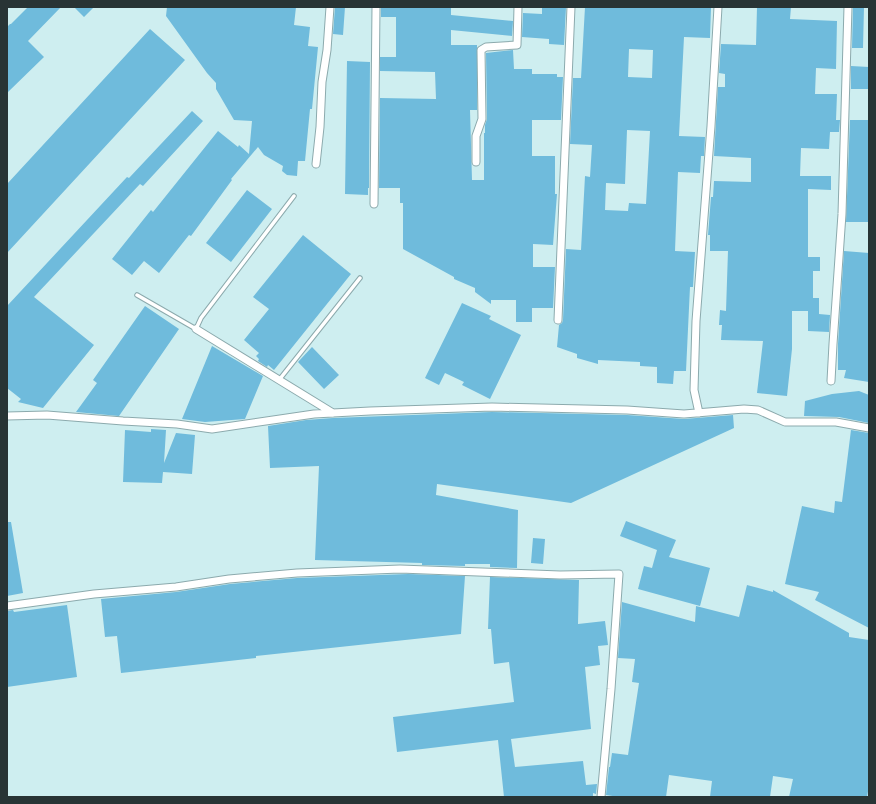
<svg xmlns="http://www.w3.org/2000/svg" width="876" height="804" font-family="'Archivo Narrow',sans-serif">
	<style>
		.building { fill: #6fbbdc; fill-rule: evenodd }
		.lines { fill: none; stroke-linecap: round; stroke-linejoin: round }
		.service-casing { stroke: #8caaad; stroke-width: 5.5 }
		.minor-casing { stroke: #8caaad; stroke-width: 9 }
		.service { stroke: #fff; stroke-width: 3.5 }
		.minor { stroke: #fff; stroke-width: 7 }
	</style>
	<rect width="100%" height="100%" fill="#ceeef0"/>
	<path class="building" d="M28,7H61L28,41L44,57L7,93V27L10,24H11Z
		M74,7H94L84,17Z
		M167,7H296L294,25L310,27L308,46L318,47L312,109H310L305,161H298L297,176L287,175L282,171L283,166L264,155L258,147L231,179L232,180L191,236L189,235L159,273L144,261L132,275L112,259L151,210L153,212L218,131L238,147L239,145L249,154L252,121L234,120L216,89V83L207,73L166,16Z
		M335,7H345L343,35L333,34Z
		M381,7H451V15L513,21L512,36L451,30V45H477V110H470L472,180H484V133H485V125L487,119L486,53L513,50L514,69H532V74H557V77H563L561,120H532V156H555V194H557L553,245L533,244V267H555L553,308H532V322H516V300H491V304L475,292V288L454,279V277L403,249V203H400V188H379L380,98L436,99L435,72L380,71V57H396V17H381Z
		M542,7H566L564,45L549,44V39L522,37L523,13L542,14Z
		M585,7H711L710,38L684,37L679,136L705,137L704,156H701L700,173L678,172L675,251L695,252L693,287H690L686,371H674L673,384L657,383V367L640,366V362L598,360V364L577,358V354L557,347L559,325L562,323L563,320L566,249L581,250L585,176L590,177L592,145L570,144L573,78H581ZM629,49L653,50L652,78L628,77ZM627,130L650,131L646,204L629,203L628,211L605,210L606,183L625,184Z
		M757,7H791L790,19L837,21L836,69L816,68L815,94H837L836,120H840L839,132H830L829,149L801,148L800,176H831V190L808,189V257H820V271H813V298H819V314L830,315L829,332L808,331V311H792V349L787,396L757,393L763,341L721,340L722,325H719L720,310L726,311L728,251H710V235H708L711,197H713L714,181L751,182V158L714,156L718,87H725V74L719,73L721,44L756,45Z
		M853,7H864L863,48H852Z
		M150,29L185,60L7,253V184Z
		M347,61L370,62L369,188H368V195L345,194Z
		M851,66L869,67V89H851Z
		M192,111L203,121L143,186L140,184L34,297L94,345L43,408L18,402L21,399L7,388V306L127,177L129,178Z
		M850,120H869V222H846Z
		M247,190L272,209L231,262L206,243Z
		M303,235L351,274L274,370L268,365L267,367L258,361L259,359L256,356L259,353L244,340L269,309L253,297Z
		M844,251L869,253V382L844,378L846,370H838V344Z
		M462,303L491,316L489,319L521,335L490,399L462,385L464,382L445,373L439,385L425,378Z
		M145,306L179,329L119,416L76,412L97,383L93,380Z
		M212,346L263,376L245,419L205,422L182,419Z
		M312,347L339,375L324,389L298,362Z
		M859,391L869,395V423L839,417L804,416L805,401L832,394Z
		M492,412L627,415L684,419L733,415L734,428L571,503L437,484L436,495L518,510L517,568L490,567V564H465V566L422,565V563L315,560L319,466L270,468L268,426L306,420L333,418Z
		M151,429L166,430L164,463L176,433L195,435L192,474L163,472L162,483L123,482L125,430L151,432Z
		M851,430L869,433V628L815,600L819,592L785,584L802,506L834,513L835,501L842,502Z
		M626,521L676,540L669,557L710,568L700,606L638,589L644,566L652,568L657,550L620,536Z
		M7,522H11L23,593L7,596Z
		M533,538L545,539L543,564L531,563Z
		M408,574L465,576L461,634L256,656V658L121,673L117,636L105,637L101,599L176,592L230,584L297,578Z
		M490,577L579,580L578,624L605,621L608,645L598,646L600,665L585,667L591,729L511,739L515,767L583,761L586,785L597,784L596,794L593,793V797H504L498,740L397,752L393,717L514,702L509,662L494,664L491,629H488Z
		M747,585L773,592V590L849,633V637L869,640V786L867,797H789L793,779L773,776L770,797H710L712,781L669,775L666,797H619L606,795L609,767H610L612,753L628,755L639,683L632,682L635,659L618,658L622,602L695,622L696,606L739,617Z
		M67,605L77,677L7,687V611L13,610L14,612Z"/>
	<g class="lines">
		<defs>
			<path id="service" d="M137,295L196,329L201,318L294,196
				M279,380L360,278"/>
			<path id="minor" d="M476,162V136L482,119L481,50L486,47L517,45L518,7
				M316,164L320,127L322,82L327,50L330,7
				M374,204L376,7
				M558,320L571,7
				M196,329L333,413
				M831,381L833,344L842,214L848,7
				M699,413L694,390L696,321L711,126L718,7
				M7,416L47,415L123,421L177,424L212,429L314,414L370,411L492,407L627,410L684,414L744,409L758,410L785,422H836L869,428
				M7,606L94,594L176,587L229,579L297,573L400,569L560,575L619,574L611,689L601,797"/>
		</defs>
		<use href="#service" class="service-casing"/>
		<use href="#minor" class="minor-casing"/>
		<use href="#service" class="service"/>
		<use href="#minor" class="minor"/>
	</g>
	<rect width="876" height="804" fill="none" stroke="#283435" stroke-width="16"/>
</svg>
